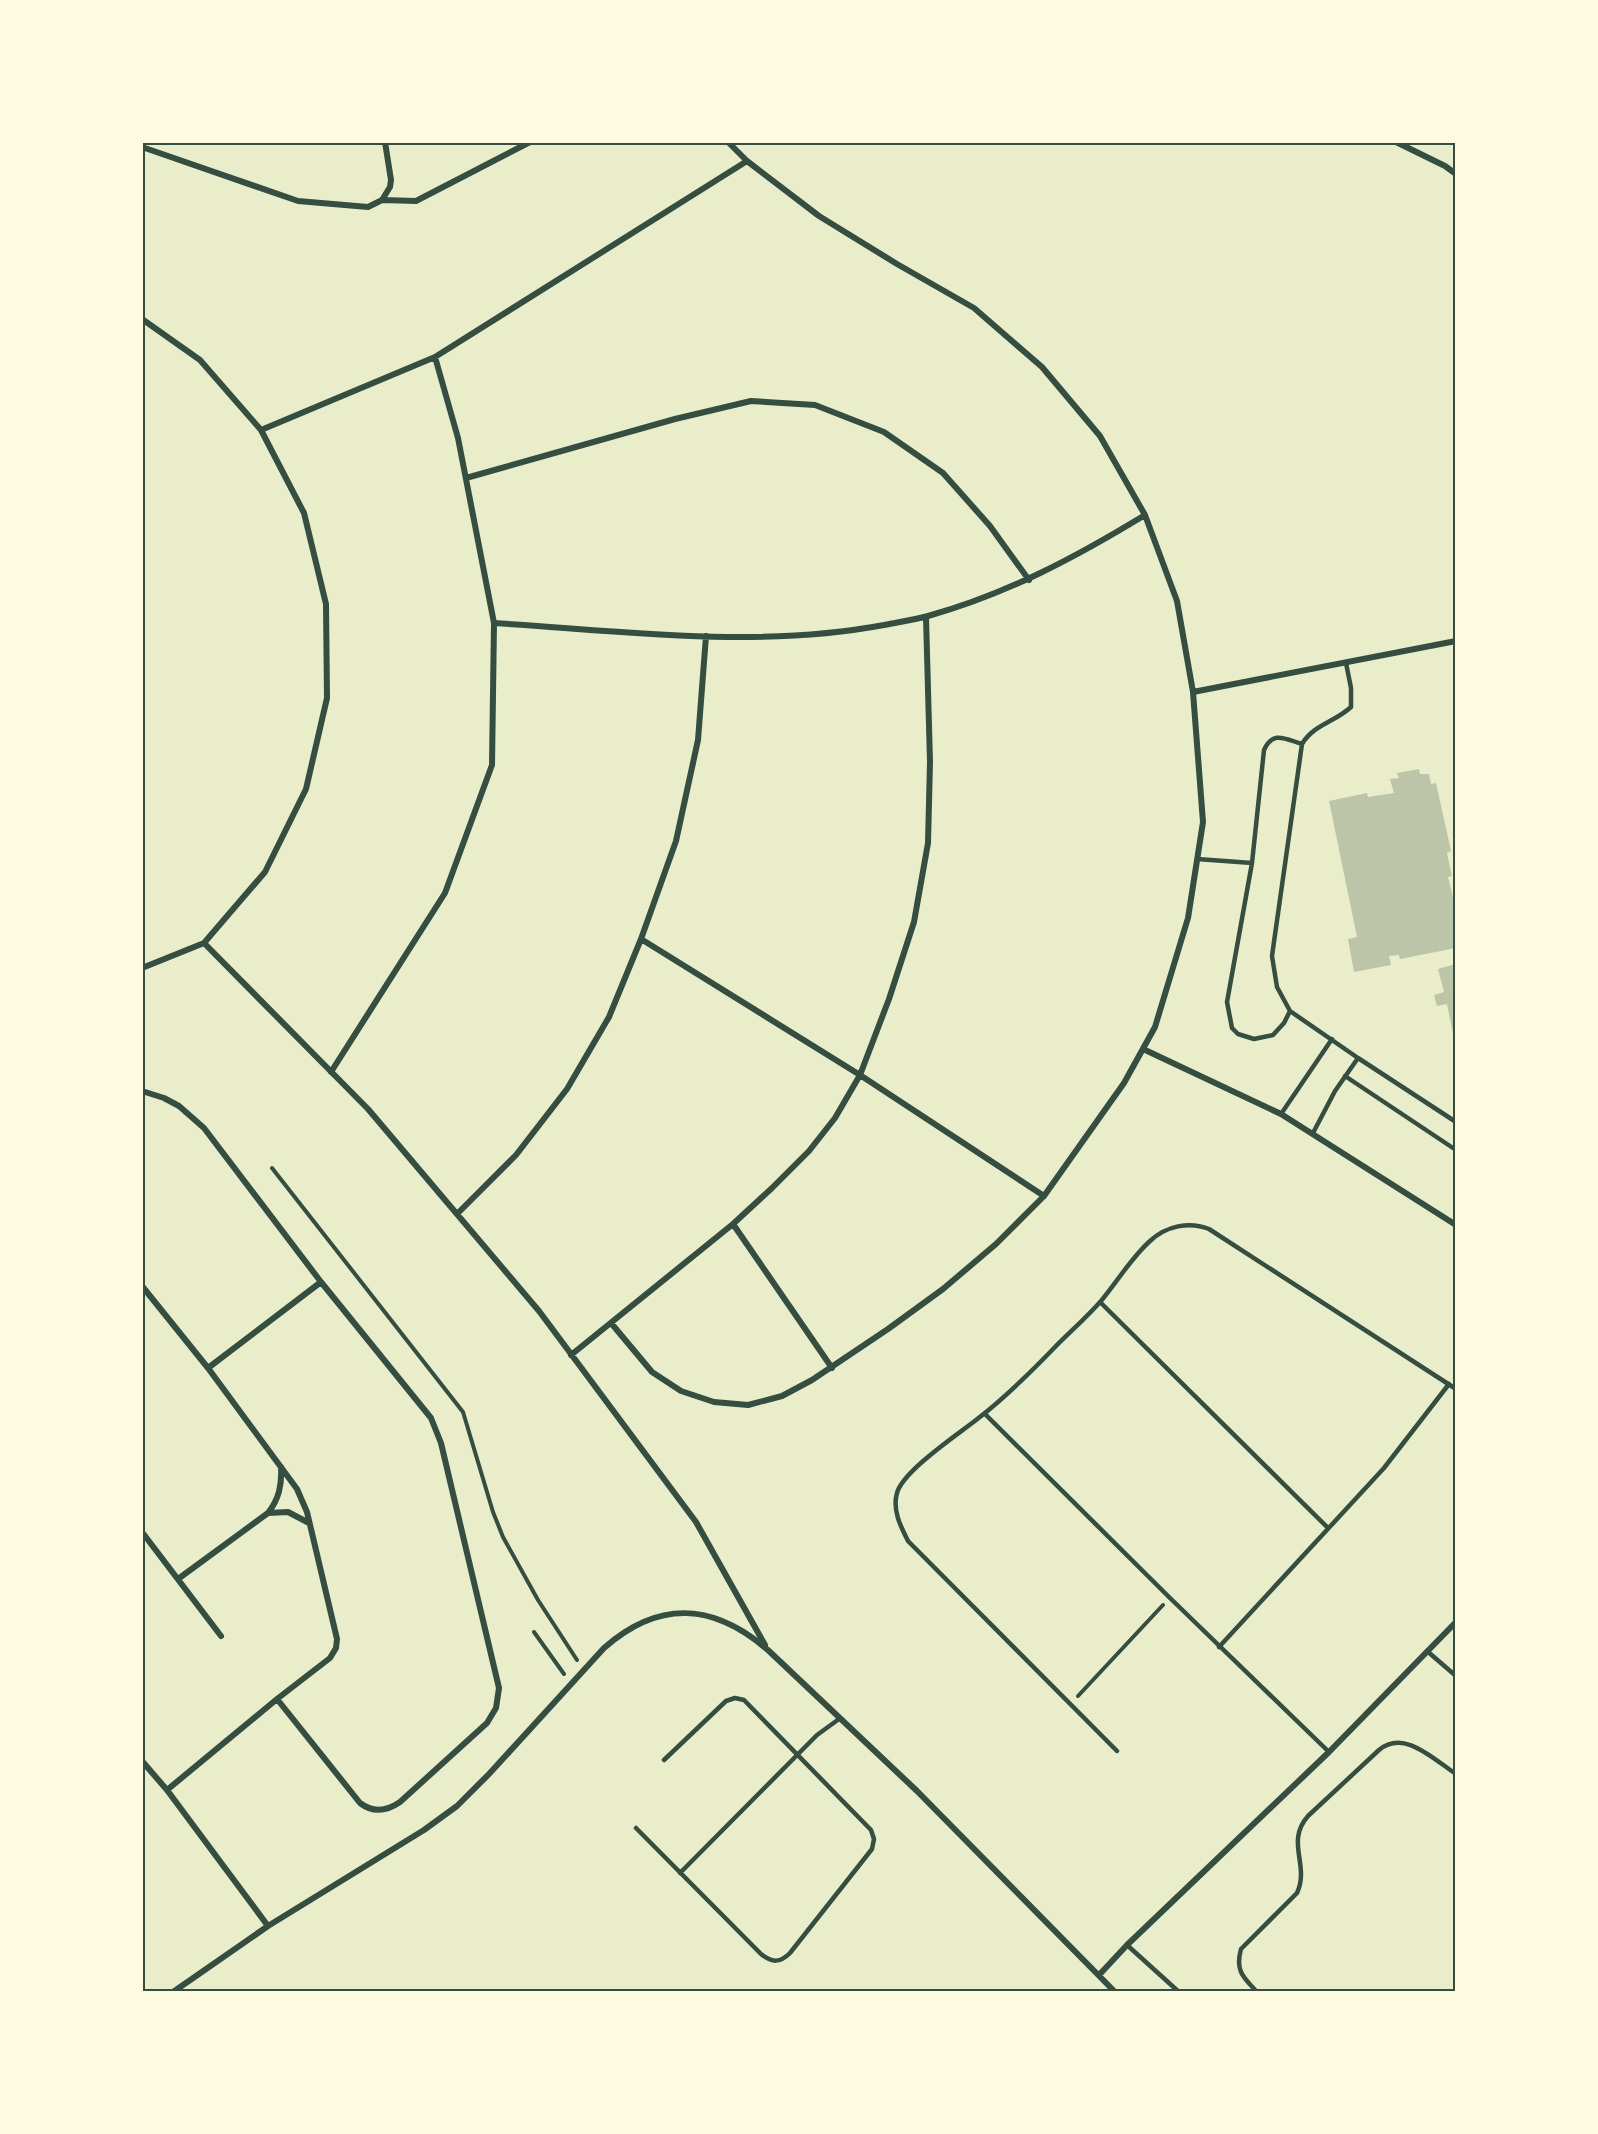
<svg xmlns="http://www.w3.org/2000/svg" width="1598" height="2134" font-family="'Source Sans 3',sans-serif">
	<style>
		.building { fill: #bcc5a7 }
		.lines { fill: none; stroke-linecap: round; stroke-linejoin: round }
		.path { stroke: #344e41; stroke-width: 4 }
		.service { stroke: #344e41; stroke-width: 4.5 }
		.minor { stroke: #344e41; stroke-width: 6 }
		.neatline { fill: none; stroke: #344e41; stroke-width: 2 }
	</style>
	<rect width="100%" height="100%" fill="#e9edc9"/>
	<path class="building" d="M1419,769L1420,774H1429L1431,784L1436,783L1451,851L1447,853L1452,876L1448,877L1456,909V948L1400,959L1399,955L1389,956L1391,965L1354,972L1348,939L1357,937L1329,801L1367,793L1368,797L1394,793L1390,779L1399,778L1397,773Z
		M1456,964V1039H1454L1447,1004L1437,1006L1434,995L1444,992L1438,969Z"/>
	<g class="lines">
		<path class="path" d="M272,1168L463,1412L493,1512L503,1537L538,1600L577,1660
			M534,1632L564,1674
			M1078,1696L1163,1605"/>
		<path class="service" d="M1346,663L1351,688V707C1335,722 1313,725 1302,744L1272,956L1277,987L1290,1011L1358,1058L1456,1122
			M1197,859L1252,863
			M1290,1011L1284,1023L1273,1035L1254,1039L1238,1034L1232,1028L1227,1002L1252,863L1264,750C1273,730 1285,739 1302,744
			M1345,1076L1456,1150
			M1281,1114L1332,1039
			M1313,1133L1335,1091L1358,1058
			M1100,1302L1328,1528
			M985,1414L1170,1598L1329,1752
			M1219,1647L1384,1468L1449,1384
			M1427,1651L1456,1676
			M1117,1751L908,1541C901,1527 892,1510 897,1493C903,1471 957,1435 976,1420C1005,1398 1031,1372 1056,1346C1071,1331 1087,1317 1101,1301C1117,1282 1131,1258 1150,1241C1166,1226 1189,1221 1209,1229L1456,1389
			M636,1828L761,1954C772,1963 780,1963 790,1953L872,1849L874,1839L871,1830L744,1700L735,1698L726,1701L664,1760
			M680,1873L817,1735L839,1719
			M1127,1945L1179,1992
			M1257,1992C1243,1977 1235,1971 1241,1949L1297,1893C1310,1865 1285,1842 1308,1816L1379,1750C1404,1729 1433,1759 1456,1774"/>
		<path class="minor" d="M1396,142L1445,166L1456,174
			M142,147L298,201L368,207L382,200L390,187L391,180L385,142
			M382,200L416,201L530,142
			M142,319L200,360L261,430L304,513L326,604L327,698L306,789L265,872L204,943
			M261,430L435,357L747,161
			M466,478L675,419L751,401L815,405L884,432L943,473L990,526L1029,580
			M494,623C623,631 756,649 884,625C898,622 914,620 928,616C1007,594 1076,557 1145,515
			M1193,692L1456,641
			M641,939L860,1075L1044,1196
			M142,968L204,943L368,1109L539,1311L696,1522L765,1645
			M1143,1049L1281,1114L1456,1225
			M331,1072L445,893L492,765L494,623L458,438L435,357
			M142,1091L164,1098L179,1106L204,1128L321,1282L431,1418L441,1443L499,1688L496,1708L487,1723L400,1802C387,1811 373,1813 360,1803L277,1699
			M457,1214L516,1155L567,1089L609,1017L641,939L676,841L698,740L706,636
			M733,1224L832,1368
			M142,1286L208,1368L297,1489L307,1512L337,1639L336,1648L330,1658L277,1699L167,1790
			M611,1323L652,1372L681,1391L714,1402L748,1405L782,1396L812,1380L888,1329L943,1289L996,1244L1044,1196L1124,1083L1155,1027L1188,918L1203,822L1193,692L1177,601L1145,515L1100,436L1042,367L974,308L897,264L819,216L747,161L728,142
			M571,1355L733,1224L772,1188L809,1151L835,1118L860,1075L889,999L914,922L928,843L930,762L926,617
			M208,1368L321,1282
			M268,1513L288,1512L309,1523
			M142,1532L221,1636
			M178,1579L268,1513C279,1499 282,1485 281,1467
			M142,1761L167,1790L268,1926
			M1100,1974L1127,1945L1329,1752L1456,1622
			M173,1992L268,1926L424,1830L457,1806L489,1774L604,1648C660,1599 714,1603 769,1651L917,1791L1115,1992"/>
	</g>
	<rect width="1598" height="2134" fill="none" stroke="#fefae0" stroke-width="288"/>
	<rect x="144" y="144" width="1310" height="1846" class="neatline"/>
</svg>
